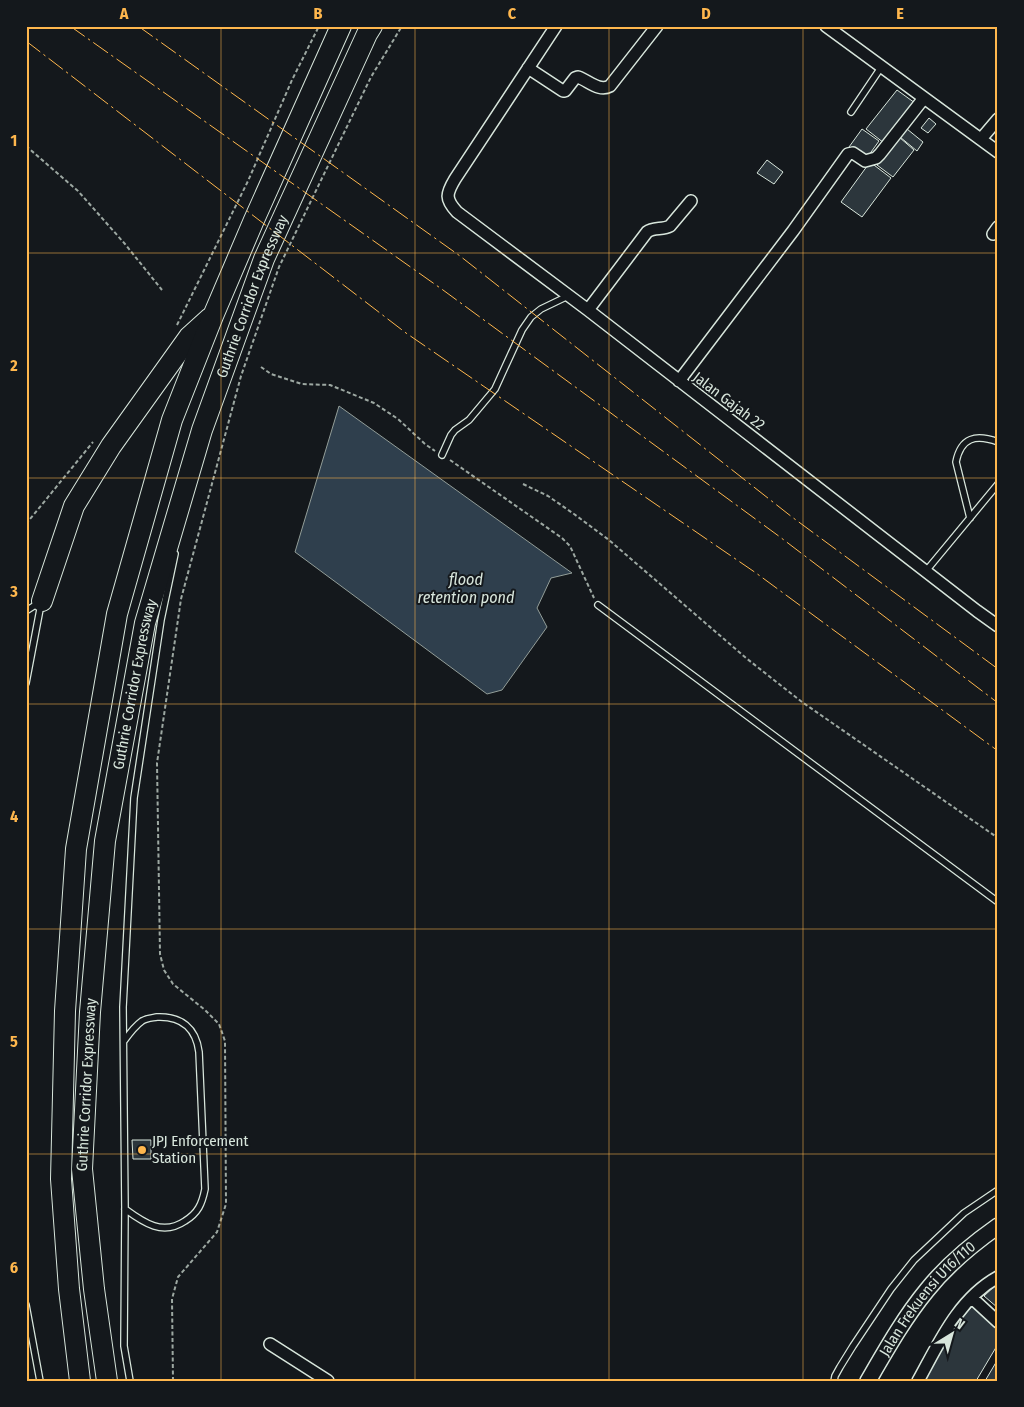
<svg xmlns="http://www.w3.org/2000/svg" width="1024" height="1407" font-family="'Fira Sans Condensed',sans-serif">
	<style>
		.water { fill: #2f3f4d; stroke: #939e99 }
		.building { fill: #2c363c; stroke: #d8e6dc }
		.lines { fill: none; stroke-linecap: round; stroke-linejoin: round }
		.lane-casing { stroke: #d8e6dc; stroke-width: 8 }
		.street-casing { stroke: #d8e6dc; stroke-width: 14 }
		.secondary-casing { stroke: #d8e6dc; stroke-width: 18 }
		.highway-casing { stroke: #d8e6dc; stroke-width: 22 }
		.path { stroke: #9da8a2; stroke-width: 2; stroke-dasharray: 4 2.5; stroke-linecap: butt }
		.lane { stroke: #14181c; stroke-width: 5.5 }
		.street { stroke: #14181c; stroke-width: 11 }
		.secondary { stroke: #14181c; stroke-width: 15 }
		.highway { stroke: #14181c; stroke-width: 20 }
		.power { stroke: #ffb74d; stroke-width: 1; stroke-dasharray: 18 4 2.5 4; stroke-linecap: butt }
		.grid { fill: none; stroke: #ffb74d; stroke-width: 1; stroke-opacity: 0.55 }
		.poi-dot { fill: #ffb74d; stroke: #14181c; stroke-width: 2 }
		.labels { text-anchor: middle; stroke-width: 4; stroke-linejoin: round; paint-order: stroke }
		.street-label { font-size: 15px; fill: #d8e6dc; stroke: #14181c }
		.poi-label { font-size: 15px; fill: #d8e6dc; stroke: #14181c; text-anchor: start }
		.water-label { font-size: 16px; font-style: italic; fill: #d8e6dc; stroke: #14181c }
		.neatline { fill: none; stroke: #ffb74d; stroke-width: 2 }
		.grid-label { font-size: 16px; text-anchor: middle; font-weight: bold; fill: #ffb74d }
	</style>
	<rect width="100%" height="100%" fill="#14181c"/>
	<path class="water" d="M339,406L572,573L551,578L537,608L547,627L502,690L487,694L295,552Z"/>
	<path class="building" d="M897,90L915,103L884,143L866,129Z
		M929,118L936,124L928,133L921,128Z
		M862,129L879,141L866,159L849,147Z
		M907,129L923,142L917,151L900,137Z
		M899,137L914,150L893,177L877,165Z
		M767,160L783,172L774,184L757,173Z
		M870,162L891,178L862,217L841,202Z
		M132,1140H151V1159H133Z
		M998,1283V1308L984,1296Z
		M975,1303L998,1323V1344L976,1381H924L957,1323Z
		M998,1359V1381H985Z"/>
	<g class="lines">
		<defs>
			<path id="lane" d="M851,112L882,66
				M442,455L451,435L455,430L469,420L495,389L522,330L531,317L541,309L568,296
				M970,518L956,462C961,437 976,434 998,442
				M926,571L998,484
				M598,605L998,902
				M26,611L40,602
				M26,683L41,604
				M124,1041C129,1034 135,1026 142,1021C147,1018 152,1018 157,1017C181,1016 196,1028 199,1052L205,1189C202,1204 198,1213 185,1221C163,1236 144,1223 125,1209
				M26,1305L40,1381
				M130,1381L124,1346L125,1209L123,1007L134,798L161,620L175,554
				M834,1381L835,1376L840,1367L853,1346L891,1289L914,1260L964,1213L998,1190"/>
			<path id="street" d="M556,26L455,179C446,194 445,199 457,212L588,310L977,611L998,626
				M826,26L998,152
				M528,68L563,91H565L575,78L578,77C589,81 599,92 610,86L657,26
				M981,139L998,119
				M993,234L998,227
				M588,310L647,232C653,227 663,230 670,226L691,201
				M679,381L793,231L848,154L853,153L865,161L876,158L880,154L924,98
				M972,1298L998,1322
				M270,1344L328,1381
				M918,1381C939,1343 958,1299 998,1277"/>
			<g id="secondary">
				<path id="s1" d="M868,1381C886,1350 904,1318 927,1290C947,1265 971,1245 998,1226"/>
			</g>
			<g id="highway">
				<path d="M42,601L74,506L111,446L189,337L210,318"/>
				<path d="M80,1381L69,1289L61,1179L65,1011L76,849L117,614L172,420L213,316L254,220L341,26"/>
				<path id="s2" d="M107,1381L94,1289L82,1169L90,1012L105,841L145,623L202,430L264,259L367,34L372,26"/>
			</g>
		</defs>
		<use href="#lane" class="lane-casing"/>
		<use href="#street" class="street-casing"/>
		<use href="#secondary" class="secondary-casing"/>
		<use href="#highway" class="highway-casing"/>
		<path class="path" d="M26,146L78,191L125,244L162,290
			M177,325L248,181L292,80L319,26
			M261,367L271,374L302,384L330,385L374,403L398,419L425,444L435,451
			M450,460L562,538L570,546L594,598
			M523,484L548,496L574,514L609,540L746,658L802,702L998,838
			M26,524L93,442
			M173,1381L172,1299L178,1277L217,1232L226,1204L225,1041L219,1024L205,1010L173,984L164,970L160,954L157,763L181,599L241,376L279,267L371,77L402,26"/>
		<use href="#lane" class="lane"/>
		<use href="#street" class="street"/>
		<use href="#secondary" class="secondary"/>
		<use href="#highway" class="highway"/>
		<path class="power" d="M70,26L443,290L780,537L998,703
			M138,26L460,256L792,517L998,669
			M26,41L406,333L756,573L998,751"/>
	</g>
	<path class="grid" d="M221,26V1381M415,26V1381M609,26V1381M803,26V1381M26,253H998M26,478H998M26,704H998M26,929H998M26,1154H998"/>
	<circle class="poi-dot" cx="142" cy="1150" r="5"/>
	<g class="labels">
		<g class="street-label">
			<text dy="5" stroke="none"><textPath href="#s2" startOffset="1108">Guthrie Corridor Expressway</textPath></text>
			<text transform="translate(729 401) rotate(37)" y="5">Jalan Gajah 22</text>
			<text dy="5" stroke="none"><textPath href="#s2" startOffset="702">Guthrie Corridor Expressway</textPath></text>
			<text dy="5" stroke="none"><textPath href="#s2" startOffset="298">Guthrie Corridor Expressway</textPath></text>
			<text dy="5" stroke="none"><textPath href="#s1" startOffset="102">Jalan Frekuensi U16/110</textPath></text>
		</g>
		<g class="poi-label">
			<text x="152" y="1146">JPJ Enforcement<tspan x="152" dy="17">Station</tspan></text>
		</g>
		<g class="water-label">
			<text x="466" y="585">flood<tspan x="466" dy="18">retention pond</tspan></text>
		</g>
	</g>
	<rect width="1024" height="1407" fill="none" stroke="#14181c" stroke-width="55"/>
	<g transform="translate(952 1334) rotate(37)" stroke="#14181c" stroke-width="4" paint-order="stroke">
	<path d="M0-4L9 19L0 12L-9 19Z" fill="#d8e6dc"/>
	<text y="-8" font-size="14" font-weight="bold" text-anchor="middle" fill="#d8e6dc">N</text>
	</g>
	<rect x="28" y="28" width="968" height="1352" class="neatline"/>
	<g class="grid-label">
		<text x="124" y="19">A</text>
		<text x="318" y="19">B</text>
		<text x="512" y="19">C</text>
		<text x="706" y="19">D</text>
		<text x="900" y="19">E</text>
		<text x="14" y="146">1</text>
		<text x="14" y="371">2</text>
		<text x="14" y="597">3</text>
		<text x="14" y="822">4</text>
		<text x="14" y="1047">5</text>
		<text x="14" y="1273">6</text>
	</g>
</svg>
